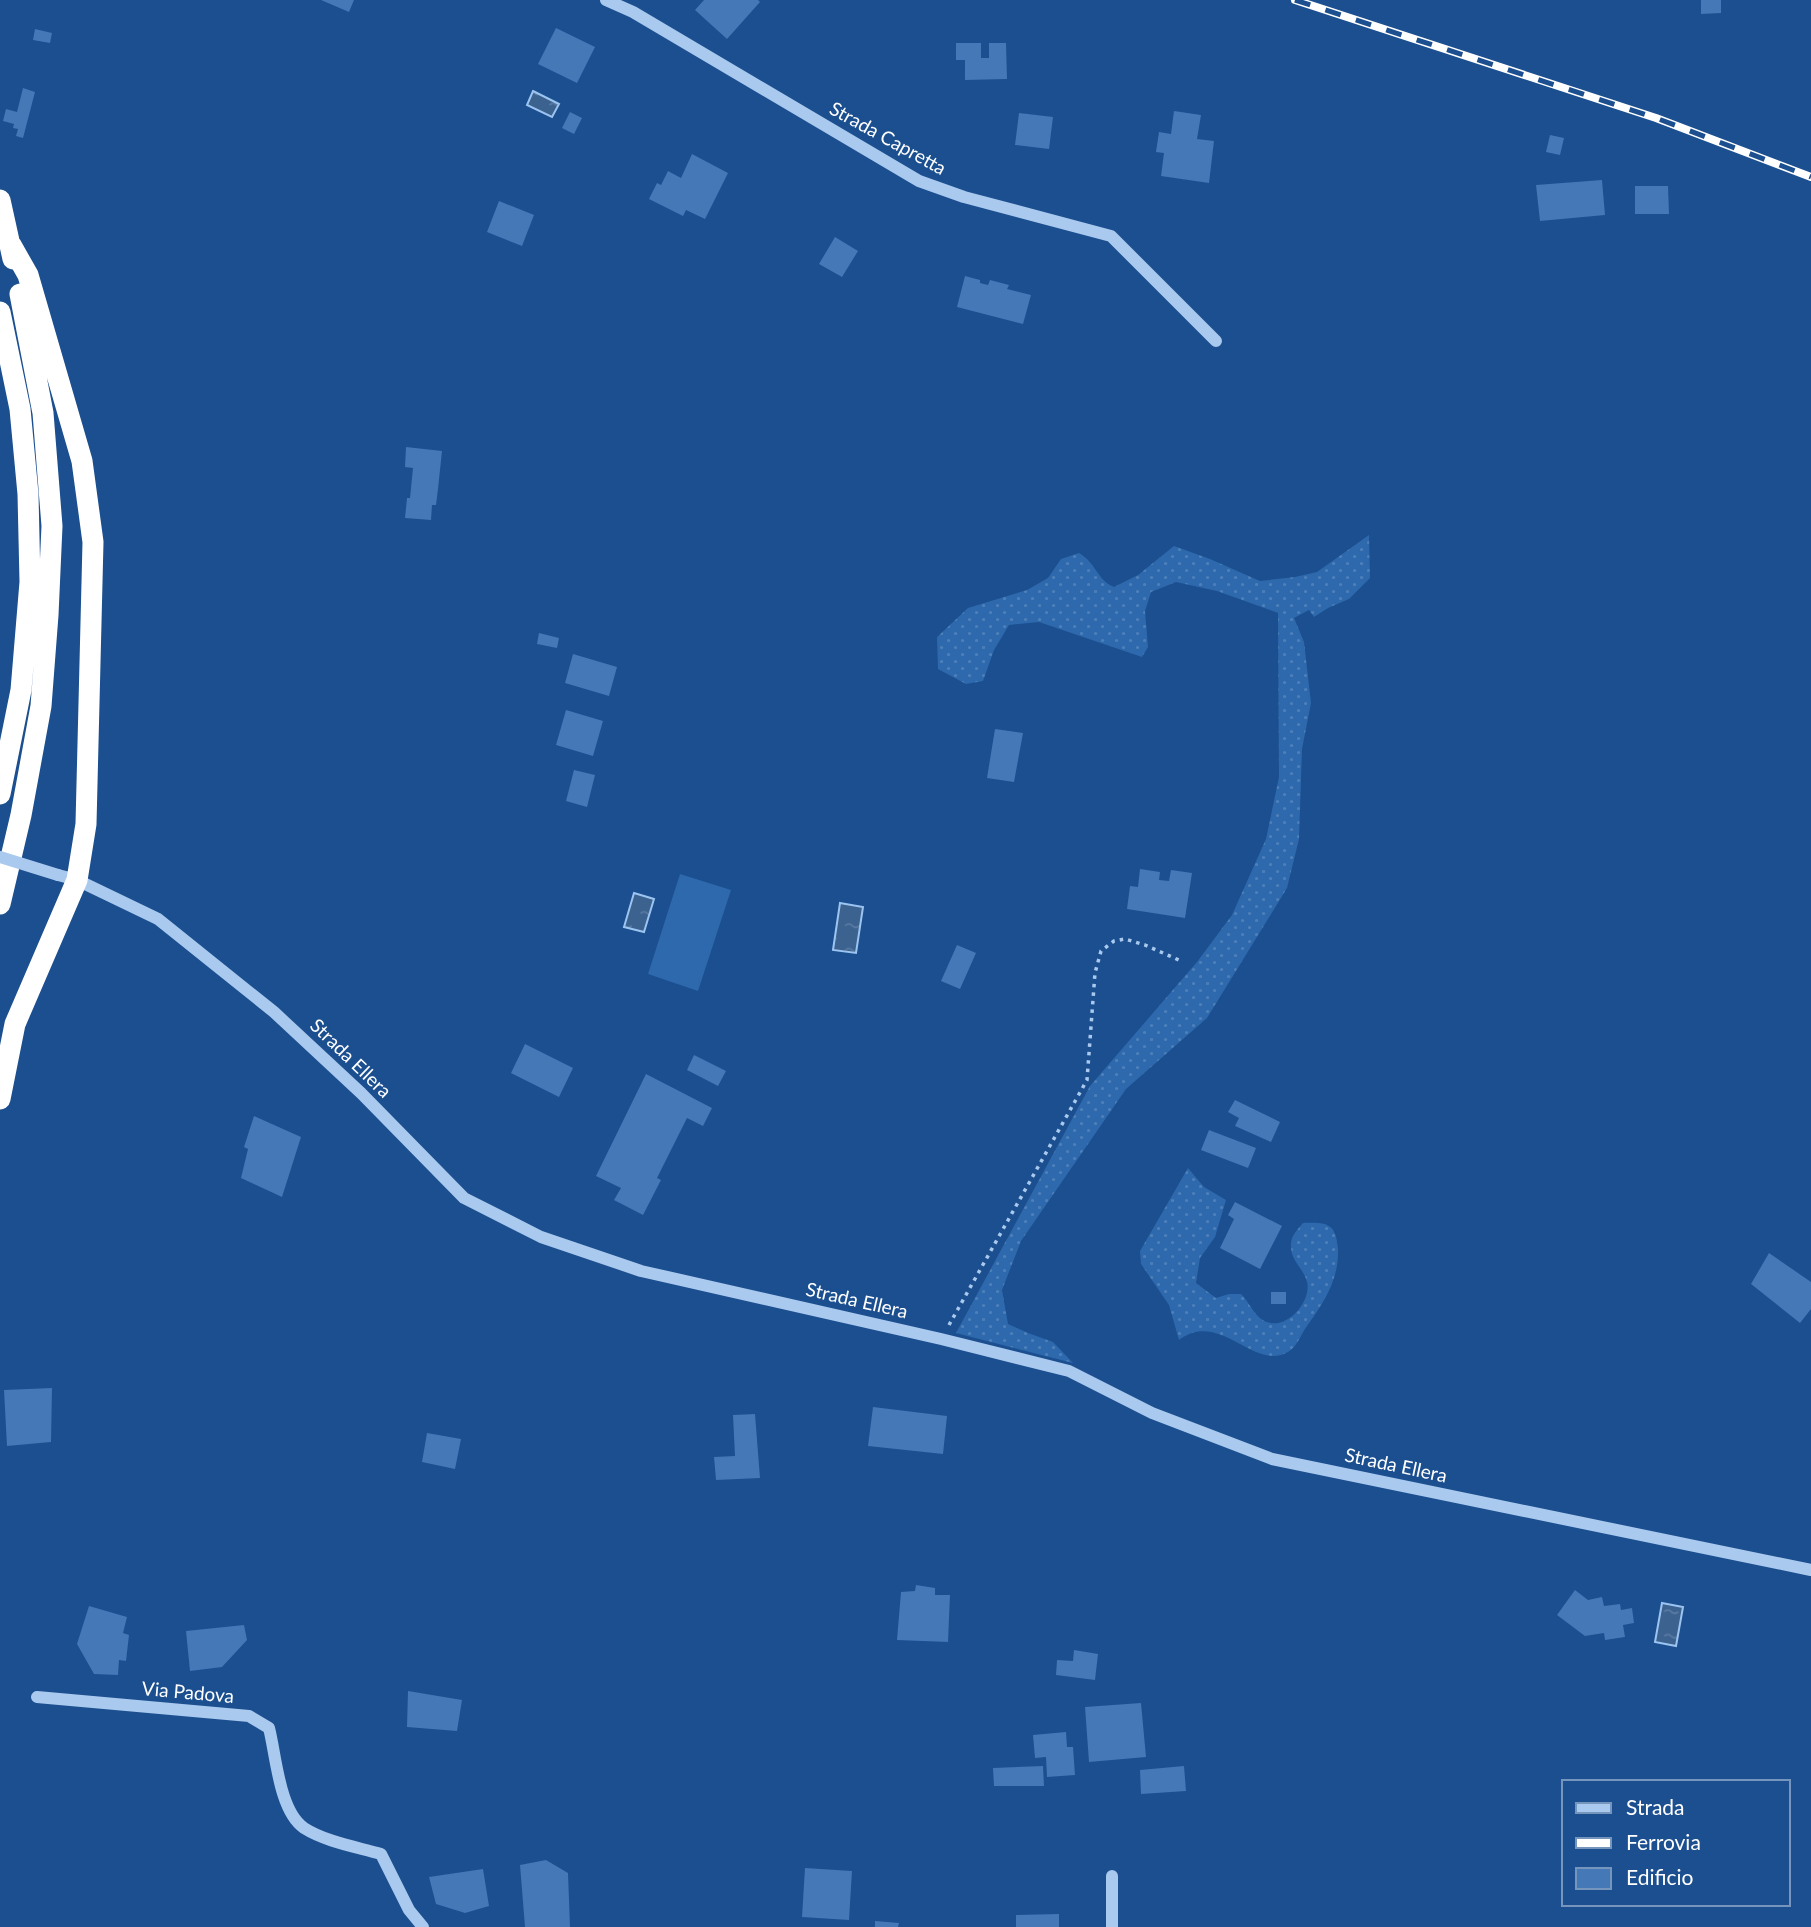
<svg xmlns="http://www.w3.org/2000/svg" width="1811" height="1927" font-family="Lato,sans-serif">
	<style>
		.grass { fill: url(#grass-dots) }
		.pitch { fill: #2e69ad }
		.water { fill: url(#water-ripples); stroke: #9cc4f0; stroke-width: 2 }
		.building { fill: #4478b7 }
		.lines { fill: none; stroke-linecap: round; stroke-linejoin: round }
		.path { stroke: #a9c9ee; stroke-width: 3.5; stroke-dasharray: 3.5 5; stroke-linecap: butt }
		.minor { stroke: #a9c9ee; stroke-width: 12 }
		.highway { stroke: #fff; stroke-width: 21 }
		.rail-casing { stroke: #fff; stroke-width: 8 }
		.rail { stroke: #1b4f8f; stroke-width: 5; stroke-dasharray: 16; stroke-linecap: butt }
		.minor-bridge { stroke: #a9c9ee; stroke-width: 12 }
		.labels { text-anchor: middle; stroke-width: 5; stroke-linejoin: round; paint-order: stroke }
		.street-label { font-size: 19px; fill: #fff; stroke: #1b4f8f }
	</style>
	<defs>
		<pattern id="grass-dots" width="8" height="8" patternUnits="userSpaceOnUse" patternTransform="scale(1.75)"><rect width="8" height="8" fill="#2e69ad"/><path d="M2 2h.1M6 6h.1" fill="none" stroke="#4d80b9" stroke-width="1.8" stroke-linecap="round"/></pattern>
		<pattern id="water-ripples" width="26" height="14" patternUnits="userSpaceOnUse" patternTransform="scale(1.75)"><rect width="26" height="14" fill="#3c6290"/><path d="M2 4q2-2 4 0t4 0M15 11q2-2 4 0t4 0" fill="none" stroke="#597aa1"/></pattern>
	</defs>
	<rect width="100%" height="100%" fill="#1b4f8f"/>
	<path class="grass" d="M1369,535L1370,578L1349,599L1328,608L1314,617L1309,610L1294,618L1304,642L1311,703L1302,749L1299,839L1287,888L1207,1018L1126,1089L1021,1241L1002,1290L1008,1324L1028,1333L1053,1342L1073,1363L956,1333L1090,1086L1197,962L1232,915L1266,839L1279,777L1278,613L1217,591L1176,582L1151,592L1145,611L1148,647L1142,657L1039,622L1009,625L994,650L983,681L966,684L938,669L937,637L968,608L1027,590L1048,578L1061,559L1079,553C1097,564 1097,580 1114,587L1138,575L1174,546L1210,559L1260,581L1295,577L1317,572Z
		M1188,1168L1204,1187L1226,1200L1215,1237L1200,1258L1196,1283L1216,1298L1229,1294H1241C1250,1303 1255,1318 1267,1322C1287,1330 1312,1301 1307,1282C1304,1269 1291,1261 1291,1247C1290,1237 1297,1230 1303,1223C1327,1222 1336,1223 1338,1249C1339,1280 1324,1302 1307,1326C1301,1334 1297,1347 1288,1352C1254,1372 1220,1309 1179,1340L1169,1305L1141,1264L1140,1251Z"/>
	<path class="pitch" d="M680,874L731,890L698,991L648,974Z"/>
	<path class="water" d="M533,91L559,104L552,117L527,105Z
		M634,893L654,899L644,932L624,927Z
		M840,903L863,907L856,953L833,950Z
		M1662,1603L1683,1607L1676,1646L1655,1642Z"/>
	<path class="building" d="M321,0H354L349,12Z
		M704,0H758L760,2L727,39L695,10Z
		M1701,0H1721V13L1701,14Z
		M556,28L595,47L577,83L538,64Z
		M35,29L52,33L50,43L33,40Z
		M956,43H981V58H989V43H1006L1007,79L965,80V60H956Z
		M23,88L35,92L23,138L16,136L18,129L13,128L14,124L3,121L6,109L17,112Z
		M1174,111L1201,115L1197,139L1214,141L1209,183L1161,176L1164,153L1156,152L1159,132L1171,134Z
		M570,112L582,118L574,134L562,128Z
		M1019,113L1053,117L1049,149L1015,145Z
		M1550,135L1564,138L1560,155L1546,152Z
		M692,154L728,173L705,219L686,210L683,216L649,199L657,183L661,185L668,171L681,178Z
		M1602,180L1605,215L1540,221L1536,185Z
		M1635,186H1668L1669,214H1635Z
		M499,201L534,215L522,246L487,232Z
		M835,237L858,251L842,277L819,264Z
		M965,276L980,280V283L988,285L990,280L1009,285L1007,289L1031,295L1023,324L957,307Z
		M406,447L442,451L438,489L436,505H432L431,520L405,518L407,498H410L413,468L405,467Z
		M539,633L559,638L557,648L537,644Z
		M573,654L617,667L609,696L565,683Z
		M566,710L603,721L593,756L556,745Z
		M995,729L1023,733L1014,782L987,778Z
		M574,770L595,775L587,807L566,801Z
		M1140,869L1160,872L1159,880L1169,881L1171,870L1192,873L1185,918L1127,909L1130,886L1138,887Z
		M957,945L976,953L960,989L941,981Z
		M525,1044L573,1068L559,1097L511,1073Z
		M694,1055L726,1071L718,1086L687,1070Z
		M646,1074L712,1108L703,1126L687,1118L657,1178L661,1180L643,1215L614,1200L621,1188L596,1176Z
		M1235,1100L1280,1122L1271,1142L1235,1126L1239,1118L1228,1112Z
		M254,1116L301,1137L282,1197L241,1178L248,1149L244,1147Z
		M1209,1130L1256,1148L1248,1168L1201,1150Z
		M1235,1202L1282,1226L1260,1269L1220,1248L1234,1219L1228,1215Z
		M1769,1253L1811,1282V1309L1800,1323L1751,1284Z
		M1271,1292H1286V1304H1271Z
		M52,1388L51,1442L7,1446L4,1390Z
		M873,1407L947,1416L943,1454L868,1446Z
		M755,1414L760,1478L716,1480L714,1457L735,1456L733,1415Z
		M427,1433L461,1439L455,1469L422,1462Z
		M916,1585L935,1588V1595H950L948,1642L897,1640L901,1592L915,1591Z
		M1575,1590L1588,1600L1602,1597L1604,1606L1620,1604L1621,1610L1632,1608L1634,1623L1623,1625L1625,1637L1605,1640L1604,1633L1585,1636L1557,1615Z
		M89,1606L127,1617L123,1633L129,1635L126,1661L119,1660L118,1675L94,1674L77,1644Z
		M244,1625L247,1640L222,1667L190,1671L186,1631Z
		M1074,1650L1098,1654L1095,1680L1056,1675L1057,1660L1073,1661Z
		M408,1691L462,1700L457,1731L407,1727Z
		M1141,1703L1146,1757L1089,1762L1085,1707Z
		M1066,1732L1067,1747H1073L1075,1775L1047,1777L1046,1757L1035,1758L1033,1735Z
		M1043,1766L1044,1786H994L993,1768Z
		M1184,1766L1186,1791L1141,1794L1140,1770Z
		M546,1860L568,1873L570,1927H525L520,1865Z
		M805,1868L852,1871L849,1920L802,1917Z
		M483,1869L489,1906L465,1913L436,1904L429,1877Z
		M1059,1914V1927H1016V1915Z
		M875,1921L899,1923L898,1927H875Z"/>
	<g class="lines">
		<path class="path" d="M949,1325L1087,1080L1095,973L1101,951L1114,941L1125,939L1145,945L1181,961"/>
		<path class="minor" d="M606,0L633,12L919,181L964,197L1111,236L1216,341
			M58,875L77,880L158,919L274,1012L361,1093L464,1198L541,1237L641,1271L941,1339L1069,1371L1152,1413L1272,1459L1811,1570
			M37,1697L249,1716L269,1728C276,1755 279,1811 304,1828C326,1842 357,1847 381,1854L409,1910L423,1927
			M1112,1876V1927"/>
		<path class="highway" d="M0,200L13,259
			M0,312L20,409L28,494L30,582L21,690L0,794
			M0,904L21,815L41,706L48,615L52,526L43,413L20,294
			M0,1099L15,1024L77,880L86,824L93,542L82,461L28,275L11,245"/>
		<defs>
			<path id="rail" d="M1295,0L1656,118L1811,177"/>
		</defs>
		<use href="#rail" class="rail-casing"/>
		<use href="#rail" class="rail"/>
		<path class="minor-bridge" d="M0,857L58,875"/>
	</g>
	<g class="labels">
		<g class="street-label">
			<text transform="translate(888 138) rotate(29)" y="7">Strada Capretta</text>
			<text transform="translate(351 1058) rotate(44)" y="7">Strada Ellera</text>
			<text transform="translate(857 1300) rotate(13)" y="7">Strada Ellera</text>
			<text transform="translate(1396 1465) rotate(12)" y="7">Strada Ellera</text>
			<text transform="translate(188 1692) rotate(5)" y="7">Via Padova</text>
		</g>
	</g>
	<rect x="1562" y="1780" width="228" height="126" fill="#1b4f8f" stroke="#7695bc" stroke-width="2"/>
	<rect x="1576" y="1803" width="35" height="10" fill="#a9c9ee" stroke="#7695bc" stroke-width="2"/>
	<text x="1626" y="1815" font-size="21" fill="#ffffff">Strada</text>
	<rect x="1576" y="1838" width="35" height="10" fill="#ffffff" stroke="#7695bc" stroke-width="2"/>
	<text x="1626" y="1850" font-size="21" fill="#ffffff">Ferrovia</text>
	<rect x="1576" y="1868" width="35" height="21" fill="#4478b7" stroke="#7695bc" stroke-width="2"/>
	<text x="1626" y="1885" font-size="21" fill="#ffffff">Edificio</text>
</svg>
